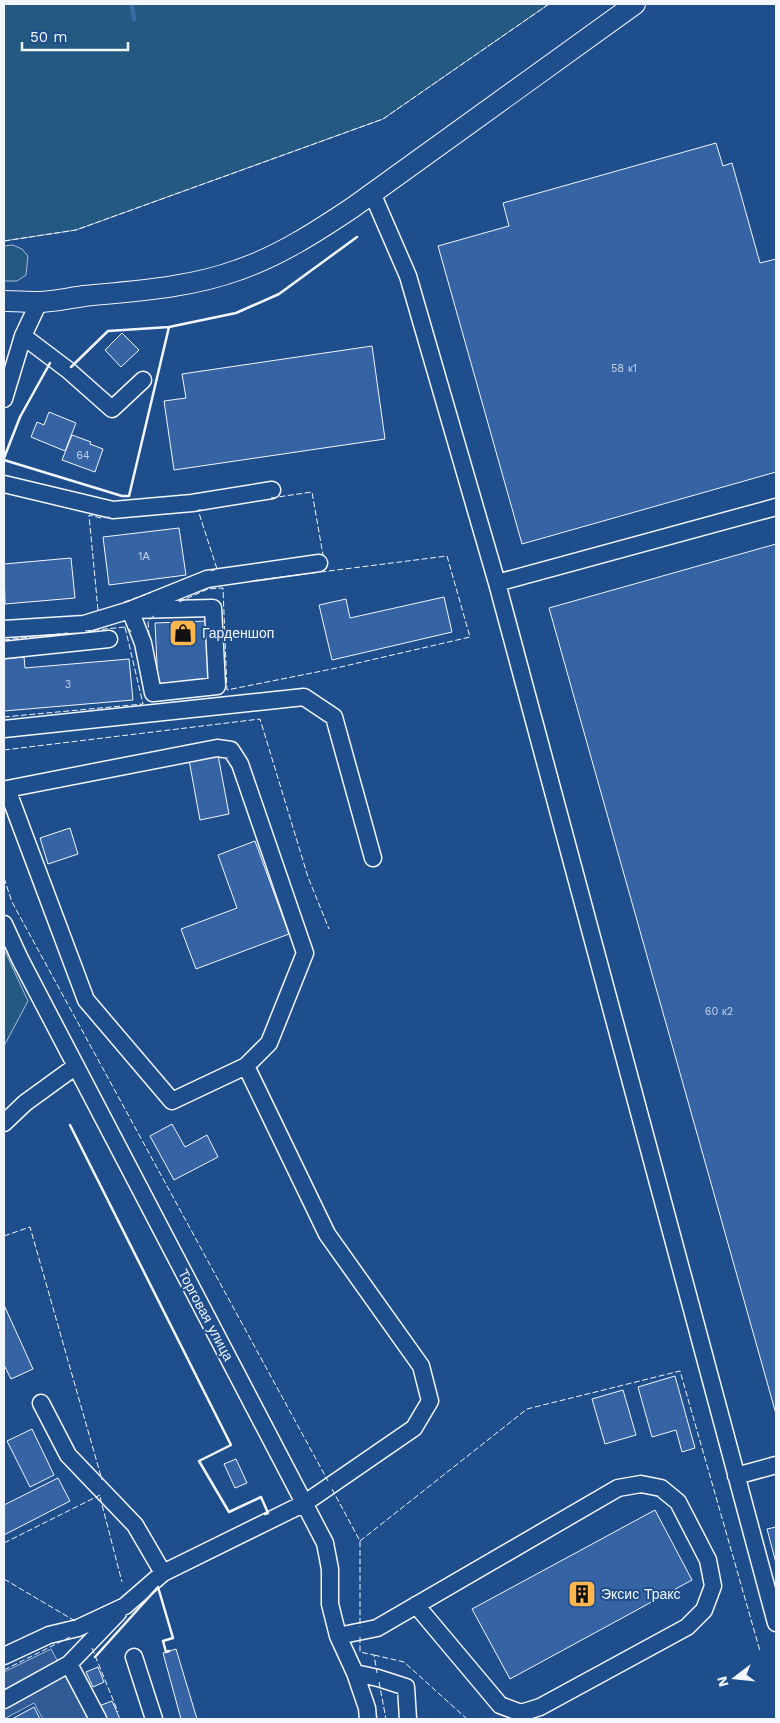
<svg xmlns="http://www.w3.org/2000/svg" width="780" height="1723" font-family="'Work Sans',sans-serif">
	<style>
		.green { fill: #245a82; stroke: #a8bbd7 }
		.parking { fill: #305b95; stroke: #a8bbd7 }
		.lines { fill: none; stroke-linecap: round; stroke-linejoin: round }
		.stream { stroke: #3b69a3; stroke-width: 4.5 }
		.building { fill: #3563a3; stroke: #f2f6ff }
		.minor-casing { stroke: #f2f6ff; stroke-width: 19 }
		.major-casing { stroke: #f2f6ff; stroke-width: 22 }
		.minor { stroke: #1f4e8c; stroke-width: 16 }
		.major { stroke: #1f4e8c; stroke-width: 20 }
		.fence { stroke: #f2f6ff; stroke-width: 1; stroke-dasharray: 6 2.5; stroke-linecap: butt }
		.wall { stroke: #f2f6ff; stroke-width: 2.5 }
		.labels { text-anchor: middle; stroke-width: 4; stroke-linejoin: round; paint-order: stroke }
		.number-label { font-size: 11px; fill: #c3d1e8 }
		.poi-label { font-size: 14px; fill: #f2f6ff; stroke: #1f4e8c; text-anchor: start }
		.street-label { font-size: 14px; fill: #f2f6ff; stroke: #1f4e8c }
	</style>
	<rect width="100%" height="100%" fill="#1f4e8c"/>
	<path class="green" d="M4,4H549L383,119L76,230L4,241Z
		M13,245L22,249L28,256L26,275L17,281H4V246Z
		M4,949L28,1001L4,1046Z"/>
	<path class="parking" d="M51,1649L89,1719H43L34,1703L4,1719V1672Z"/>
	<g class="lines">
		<path class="stream" d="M132,4L134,19"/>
	</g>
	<path class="building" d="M716,143L723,166L732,163L760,263L776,259V472L522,544L438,246L509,226L503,203Z
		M122,333L139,350L121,367L105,350Z
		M372,346L385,439L174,470L164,401L186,398L182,374Z
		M49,412L76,423L65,451L31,437L37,422L44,425Z
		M72,435L91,442L90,444L103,449L95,472L62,460Z
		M179,528L186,575L109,585L103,537Z
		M776,544V1414L549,608Z
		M71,558L75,598L5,604L4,564Z
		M444,597L452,632L332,660L319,605L346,599L350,618Z
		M207,621L210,682L158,684L155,623Z
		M24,657L25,668L129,659L133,700L4,711V659Z
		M218,755L229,814L200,820L189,760Z
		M70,828L78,854L48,864L40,838Z
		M255,841L289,934L196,969L181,929L237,908L218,855Z
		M172,1124L185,1147L207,1135L218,1157L174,1180L150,1136Z
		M4,1305L33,1369L11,1379L4,1365Z
		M675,1376L695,1448L682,1452L676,1430L652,1437L638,1387Z
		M623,1390L636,1435L605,1444L592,1399Z
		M32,1429L54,1475L30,1487L7,1441Z
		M236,1459L247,1483L235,1488L224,1464Z
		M58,1478L70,1501L4,1535V1505Z
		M655,1510L692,1580L510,1679L472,1609Z
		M776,1527V1563L767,1529Z
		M176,1649L197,1719H181L163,1653Z
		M98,1667L104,1682L93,1687L86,1672Z
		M112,1701L120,1719H105L99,1706Z
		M34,1707L40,1719H12Z"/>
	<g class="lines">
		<defs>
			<path id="minor" d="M372,193L408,276L497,583L776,1623
				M23,336L68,370L112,409L143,380
				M4,399L23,336L39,302
				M4,484L113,510L192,503L272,490
				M497,583L776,507
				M213,608L217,686L153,693L143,643L130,610Z
				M4,629L84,624L130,610L207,579L319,563
				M4,650L109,639
				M4,729L304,697L334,717L373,858
				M4,790L7,789L217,748L231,750L240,764L305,953L269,1043L246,1066L172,1101L86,1000L7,789
				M4,924L20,959L325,1543L330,1569V1604L338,1636L355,1673L367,1708L368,1719
				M4,1123L25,1103L76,1066
				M41,1403L68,1455L135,1525L163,1573
				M736,1476L776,1465
				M338,1636L377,1628L618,1488L641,1484L661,1488L678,1502L708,1560L713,1586L704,1610L687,1627L540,1707L521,1713L500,1705L416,1605
				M4,1656L49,1635L78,1628L125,1606L163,1573L305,1503L414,1428L430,1401L421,1366L327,1234L246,1066
				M134,1657L154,1719
				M69,1664L118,1613
				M355,1673L378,1678L406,1687L408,1719
				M4,1700L69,1664L98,1719"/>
			<path id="major" d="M4,301C15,301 27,302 38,302C53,302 69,298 84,296C135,291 189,288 238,270C279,256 316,232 352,208L635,4"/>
		</defs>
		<use href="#minor" class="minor-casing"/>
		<use href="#major" class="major-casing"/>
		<use href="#minor" class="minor"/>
		<use href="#major" class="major"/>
		<path class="fence" d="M4,241L76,230L383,119L549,4
			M271,498L312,492L323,555
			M202,510H198L217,569L211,571
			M124,602L150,593
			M179,602L208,589L223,588L227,690L332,669L470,637L447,556L250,581
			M98,610L89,515L101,518L111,517
			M85,631L125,627L130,630L132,634
			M149,636L148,621L155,615
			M4,640L68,633
			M4,717L143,704L125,627
			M4,750L260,719L308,877L329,929
			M4,878L12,902L328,1481
			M4,1236L30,1227L102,1480
			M332,1489L360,1541V1627
			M100,1497L122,1582
			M360,1541L527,1409L680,1371L760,1651
			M4,1543L100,1495
			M4,1579L75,1621L77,1620
			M360,1637V1652L374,1655L377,1673
			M92,1648L118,1712
			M374,1655L404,1662L467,1719
			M4,1670L70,1637
			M379,1682L386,1719
			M776,1707V1708"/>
		<path class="wall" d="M169,327L236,313L279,294L357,237
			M4,458L20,417L50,363
			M4,460L122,496H129L169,327L108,331L71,367
			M70,1125L231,1445L199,1461L229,1512L261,1497L268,1513L265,1514
			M95,1657L158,1587L173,1638L163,1641L166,1652L169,1651"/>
	</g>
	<defs>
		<symbol id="shop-square" viewBox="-11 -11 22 22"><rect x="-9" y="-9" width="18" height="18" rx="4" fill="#ffb74d" stroke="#1f4e8c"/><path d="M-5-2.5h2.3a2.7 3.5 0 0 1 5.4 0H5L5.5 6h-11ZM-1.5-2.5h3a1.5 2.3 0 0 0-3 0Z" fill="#111"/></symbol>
		<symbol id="building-square" viewBox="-11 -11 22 22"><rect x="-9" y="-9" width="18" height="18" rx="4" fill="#ffb74d" stroke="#1f4e8c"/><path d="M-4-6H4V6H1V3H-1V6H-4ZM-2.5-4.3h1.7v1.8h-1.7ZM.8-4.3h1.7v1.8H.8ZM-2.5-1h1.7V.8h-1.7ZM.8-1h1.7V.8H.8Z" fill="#111"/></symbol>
	</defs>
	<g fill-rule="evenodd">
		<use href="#shop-square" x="167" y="617" width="32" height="32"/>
		<use href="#building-square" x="566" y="1578" width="32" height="32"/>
	</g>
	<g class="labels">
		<g class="number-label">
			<text x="624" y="372">58 к1</text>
			<text x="83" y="459">64</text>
			<text x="144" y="560">1А</text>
			<text x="68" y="688">3</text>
			<text x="719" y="1015">60 к2</text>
		</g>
		<g class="poi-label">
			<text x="202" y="638">Гарденшоп</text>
			<text x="601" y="1599">Эксис Тракс</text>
		</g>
		<g class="street-label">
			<text transform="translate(206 1315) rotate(62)" y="5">Торговая улица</text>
		</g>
	</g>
	<rect width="780" height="1723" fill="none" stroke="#f2f6ff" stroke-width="10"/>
	<g transform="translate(735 1678) rotate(254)" stroke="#1f4e8c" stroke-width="4" paint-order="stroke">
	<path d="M0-4L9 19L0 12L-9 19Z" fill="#f2f6ff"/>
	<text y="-8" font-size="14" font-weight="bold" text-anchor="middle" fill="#f2f6ff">N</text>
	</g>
	<path d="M22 42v8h106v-8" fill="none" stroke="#f2f6ff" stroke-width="2.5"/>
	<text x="30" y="42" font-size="15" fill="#f2f6ff" stroke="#1f4e8c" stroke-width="4" paint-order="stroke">50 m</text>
</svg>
